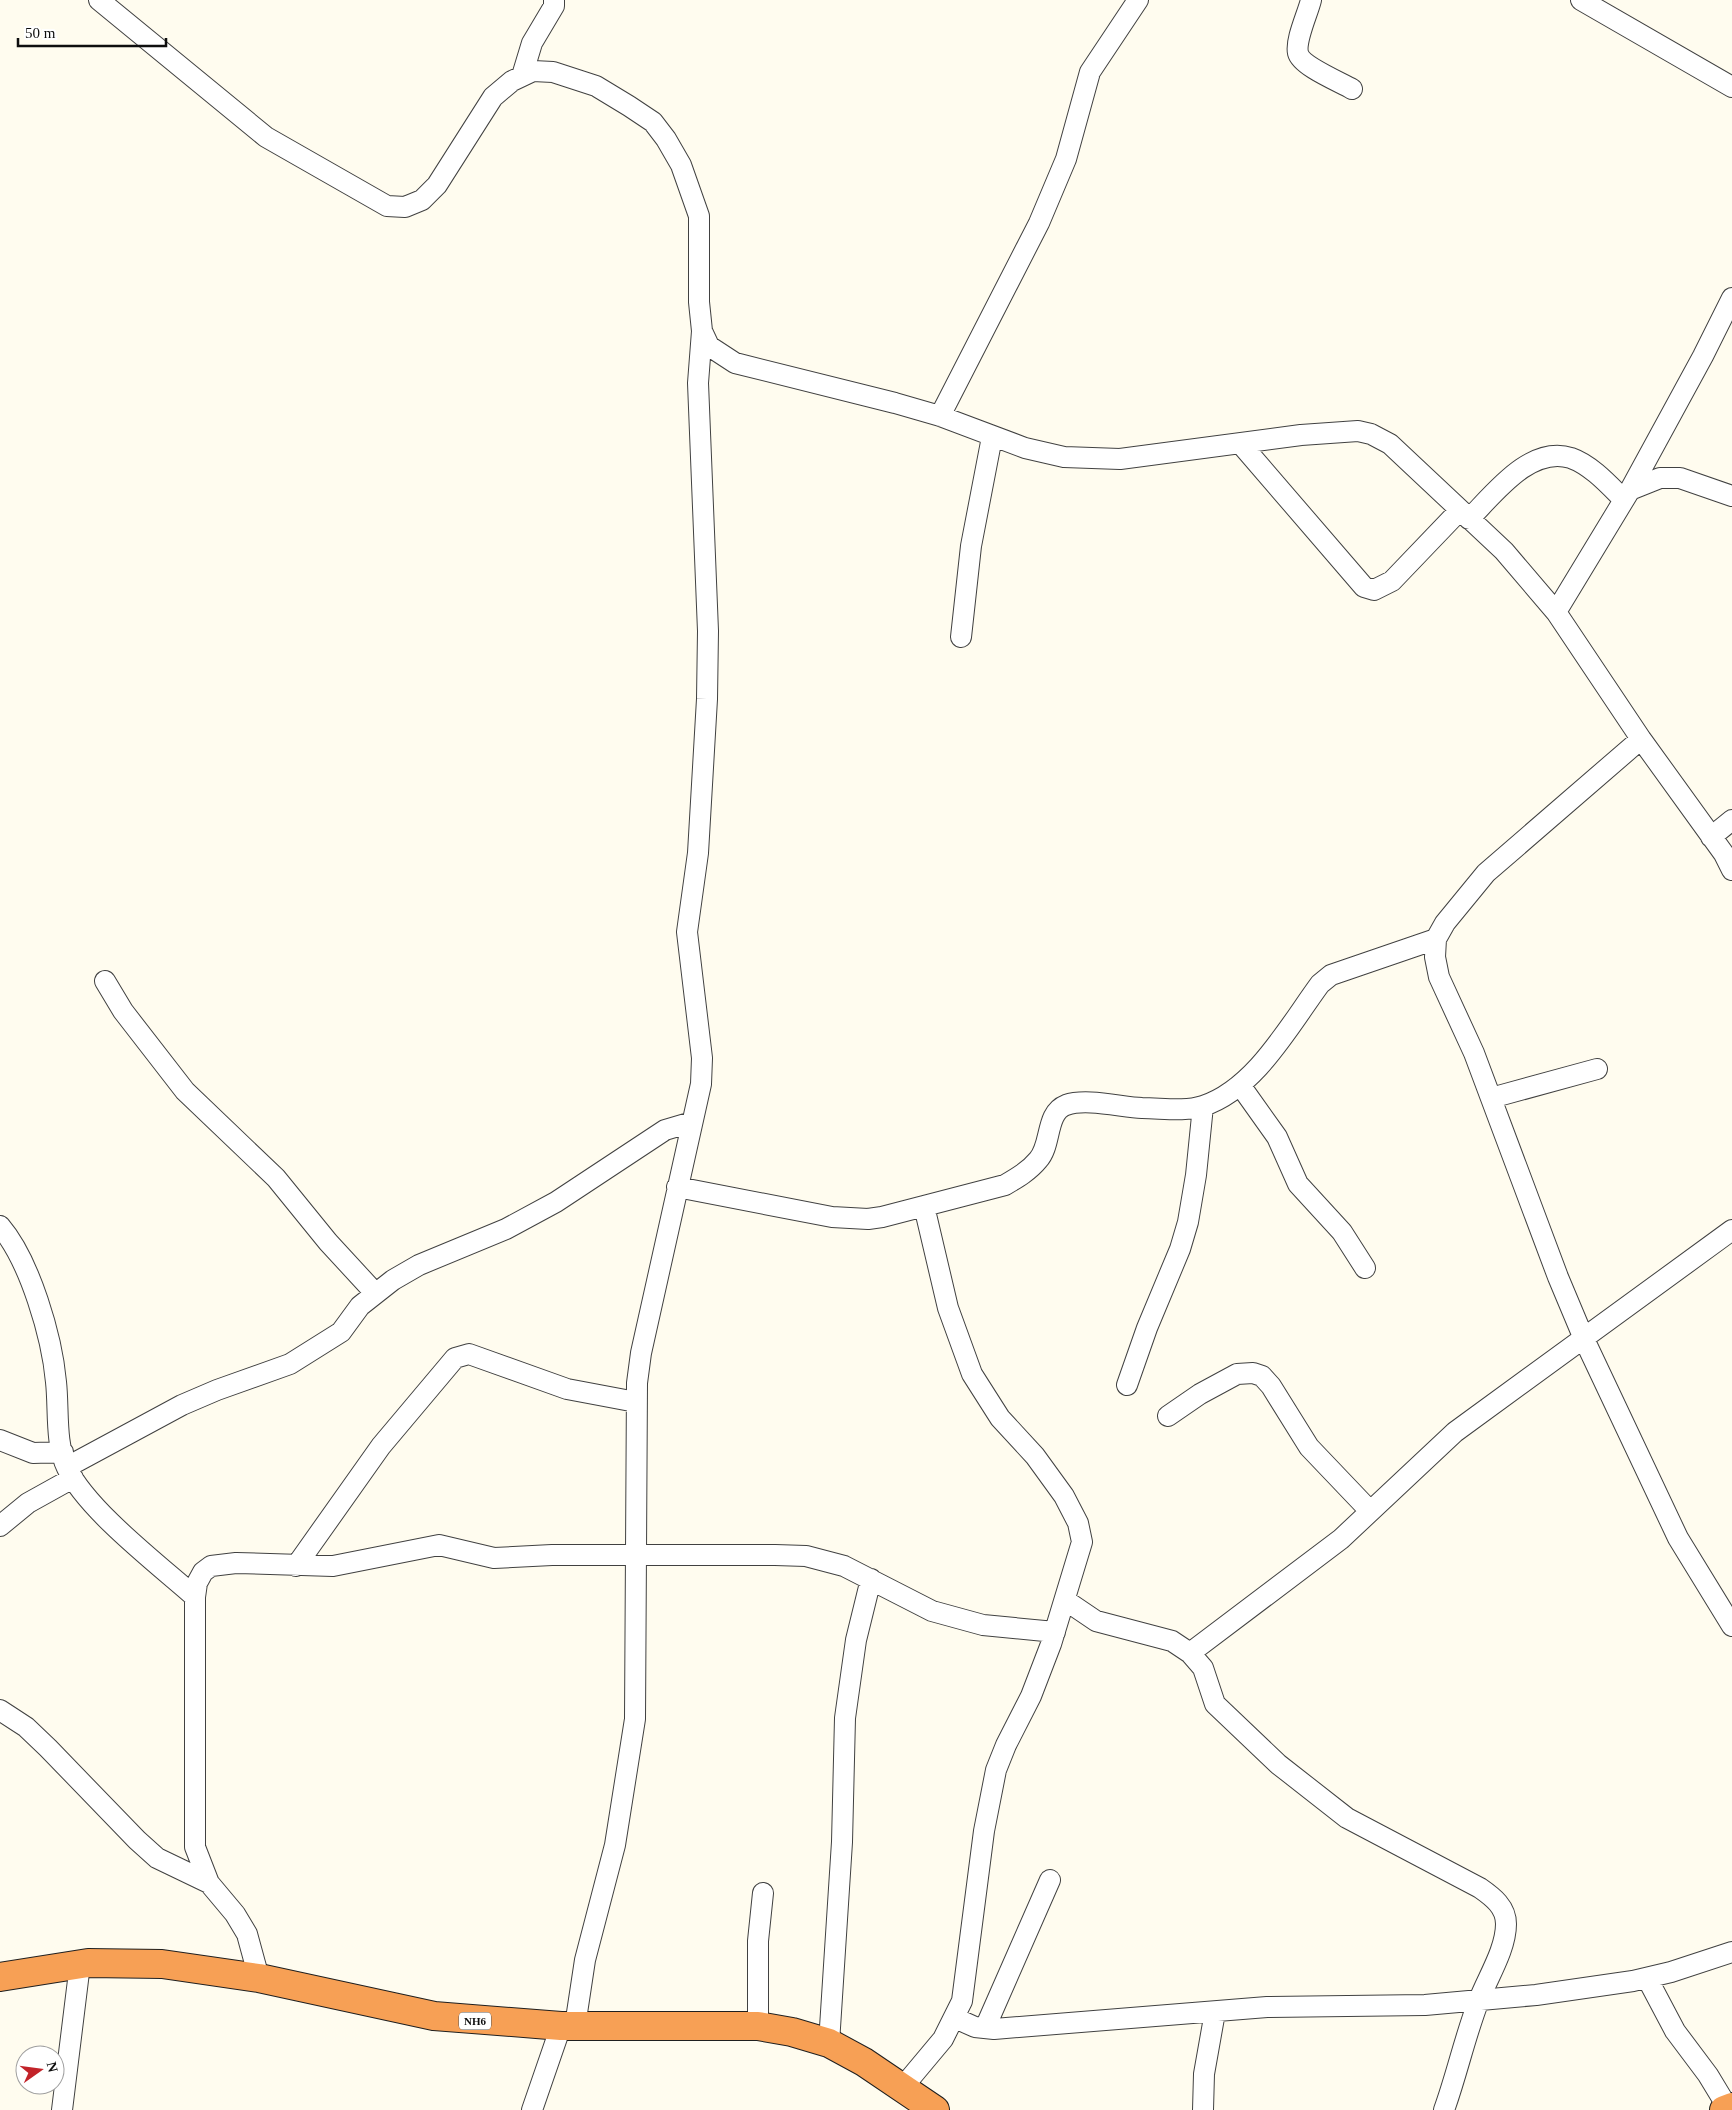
<svg xmlns="http://www.w3.org/2000/svg" width="1732" height="2110" font-family="'Times New Roman',serif">
	<style>
		.lines { fill: none; stroke-linecap: round; stroke-linejoin: round }
		.minor-casing { stroke: #414141; stroke-width: 22 }
		.highway-casing { stroke: #1f1f1f; stroke-width: 30 }
		.minor { stroke: #fff; stroke-width: 20 }
		.highway { stroke: #f7a055; stroke-width: 28 }
		.labels { text-anchor: middle; stroke-width: 5; stroke-linejoin: round; paint-order: stroke }
		.shield { fill: #fff; stroke: #565656; stroke-width: 1 }
		.shield-label { font-size: 11px; font-weight: bold; fill: #0e0e0e }
	</style>
	<rect width="100%" height="100%" fill="#fffcef"/>
	<g class="lines">
		<defs>
			<path id="minor" d="M99,0L266,137L387,206L405,207L422,200L437,185L493,97L512,81L533,71L553,72L596,86L629,106L653,122L666,139L681,165L699,216V302L702,331L709,346L735,363L895,403L940,416L1025,448L1064,457L1120,459L1301,435L1358,431L1371,434L1390,444L1504,551L1556,612L1641,739L1724,854L1732,870
				M1311,0C1308,13 1295,40 1298,53C1301,66 1340,82 1352,89
				M1581,0L1732,87
				M522,76L532,43L554,6V0
				M940,416L1039,223L1066,159L1090,72L1138,0
				M1240,443L1364,587L1374,590L1392,581L1460,510
				M1630,490L1703,356L1732,298
				M1469,519C1494,494 1530,445 1571,458C1591,465 1609,485 1623,499
				M1556,612L1630,490L1660,478H1680L1732,496
				M961,637L971,546L992,437
				M1641,739L1486,873L1445,923L1436,939L1435,957L1439,977L1474,1053L1558,1277L1584,1339L1678,1538L1732,1626
				M1711,837L1732,820
				M105,981L123,1011L185,1091L276,1178L328,1242L375,1293
				M1240,1085L1277,1137L1298,1184L1342,1232L1365,1268
				M1491,1098L1597,1069
				M677,1187L832,1217L868,1219L882,1217L1005,1185C1017,1178 1029,1171 1038,1160C1052,1145 1045,1113 1066,1105C1086,1098 1121,1107 1142,1108C1162,1108 1184,1112 1203,1106C1255,1089 1289,1026 1320,984L1331,975L1436,939
				M0,1226C30,1261 52,1337 56,1382C59,1409 55,1443 67,1468C87,1510 159,1565 195,1597
				M1127,1385L1147,1328L1180,1249L1188,1222L1196,1175L1203,1106
				M1168,1416L1200,1394L1237,1374L1253,1373L1262,1376L1271,1386L1309,1447L1370,1511
				M0,1440L33,1453L63,1452
				M67,1467L182,1405L217,1390L290,1364L341,1332L360,1306L393,1280L419,1265L506,1229L556,1202L665,1130L692,1122
				M0,1526L28,1503L73,1478
				M296,1566L381,1446L455,1358L469,1354L567,1389L636,1402
				M1065,1600L1096,1621L1172,1641L1190,1653L1203,1668L1215,1704L1278,1764L1347,1818L1480,1888C1493,1897 1506,1907 1506,1924C1506,1949 1488,1977 1479,2000C1465,2036 1457,2074 1444,2110
				M1190,1653L1341,1539L1455,1432L1732,1230
				M0,1710L26,1727L48,1748L137,1840L157,1858L209,1883
				M259,1978L247,1934L235,1914L209,1883L195,1847V1597L197,1583L203,1572L211,1566L236,1563L333,1566L439,1545L494,1558L552,1555H775L806,1556L844,1566L932,1611L983,1625L1055,1632
				M1647,1978L1675,2031L1708,2075L1728,2108
				M955,2018L975,2027L994,2029L1267,2007L1425,2005L1536,1995L1633,1981L1671,1972L1732,1952
				M575,2026L585,1960L615,1845L635,1719L637,1383L641,1353L701,1084L702,1058L687,932L698,853L707,699L708,631L698,383L702,331
				M758,2026V1941L763,1893
				M985,2028L1050,1880
				M829,2043L842,1842L845,1718L856,1640L871,1579
				M902,2088L943,2039L962,2001L984,1831L996,1770L1006,1745L1031,1696L1051,1644L1082,1542L1078,1523L1064,1496L1035,1456L1000,1418L972,1374L948,1308L924,1206
				M62,2110L80,1964
				M532,2110L561,2026
				M1203,2110L1204,2074L1215,2012"/>
			<path id="highway" d="M0,1977L88,1963L162,1964L259,1978L434,2016L561,2026H758L792,2032L829,2043L864,2062L935,2110
				M1724,2110L1732,2107"/>
		</defs>
		<use href="#minor" class="minor-casing"/>
		<use href="#highway" class="highway-casing"/>
		<use href="#minor" class="minor"/>
		<use href="#highway" class="highway"/>
	</g>
	<g class="labels">
		<rect class="shield" x="459" y="2012.5" width="32" height="17" rx="4"/>
		<g class="shield-label">
			<text x="475" y="2025">NH6</text>
		</g>
	</g>
	<g transform="translate(40 2070) rotate(76)"><circle r="24" fill="#ffffff" stroke="#9f9f9f"/>
	<path d="M0-4L9 19L0 12L-9 19Z" fill="#c22329"/>
	<text y="-8" font-size="14" font-weight="bold" text-anchor="middle" fill="#0e0e0e">N</text>
	</g>
	<path d="M18 38v8h148v-8" fill="none" stroke="#0e0e0e" stroke-width="2.5"/>
	<text x="25" y="38" font-size="15" fill="#0e0e0e" stroke="#ffffff" stroke-width="4" paint-order="stroke">50 m</text>
</svg>
